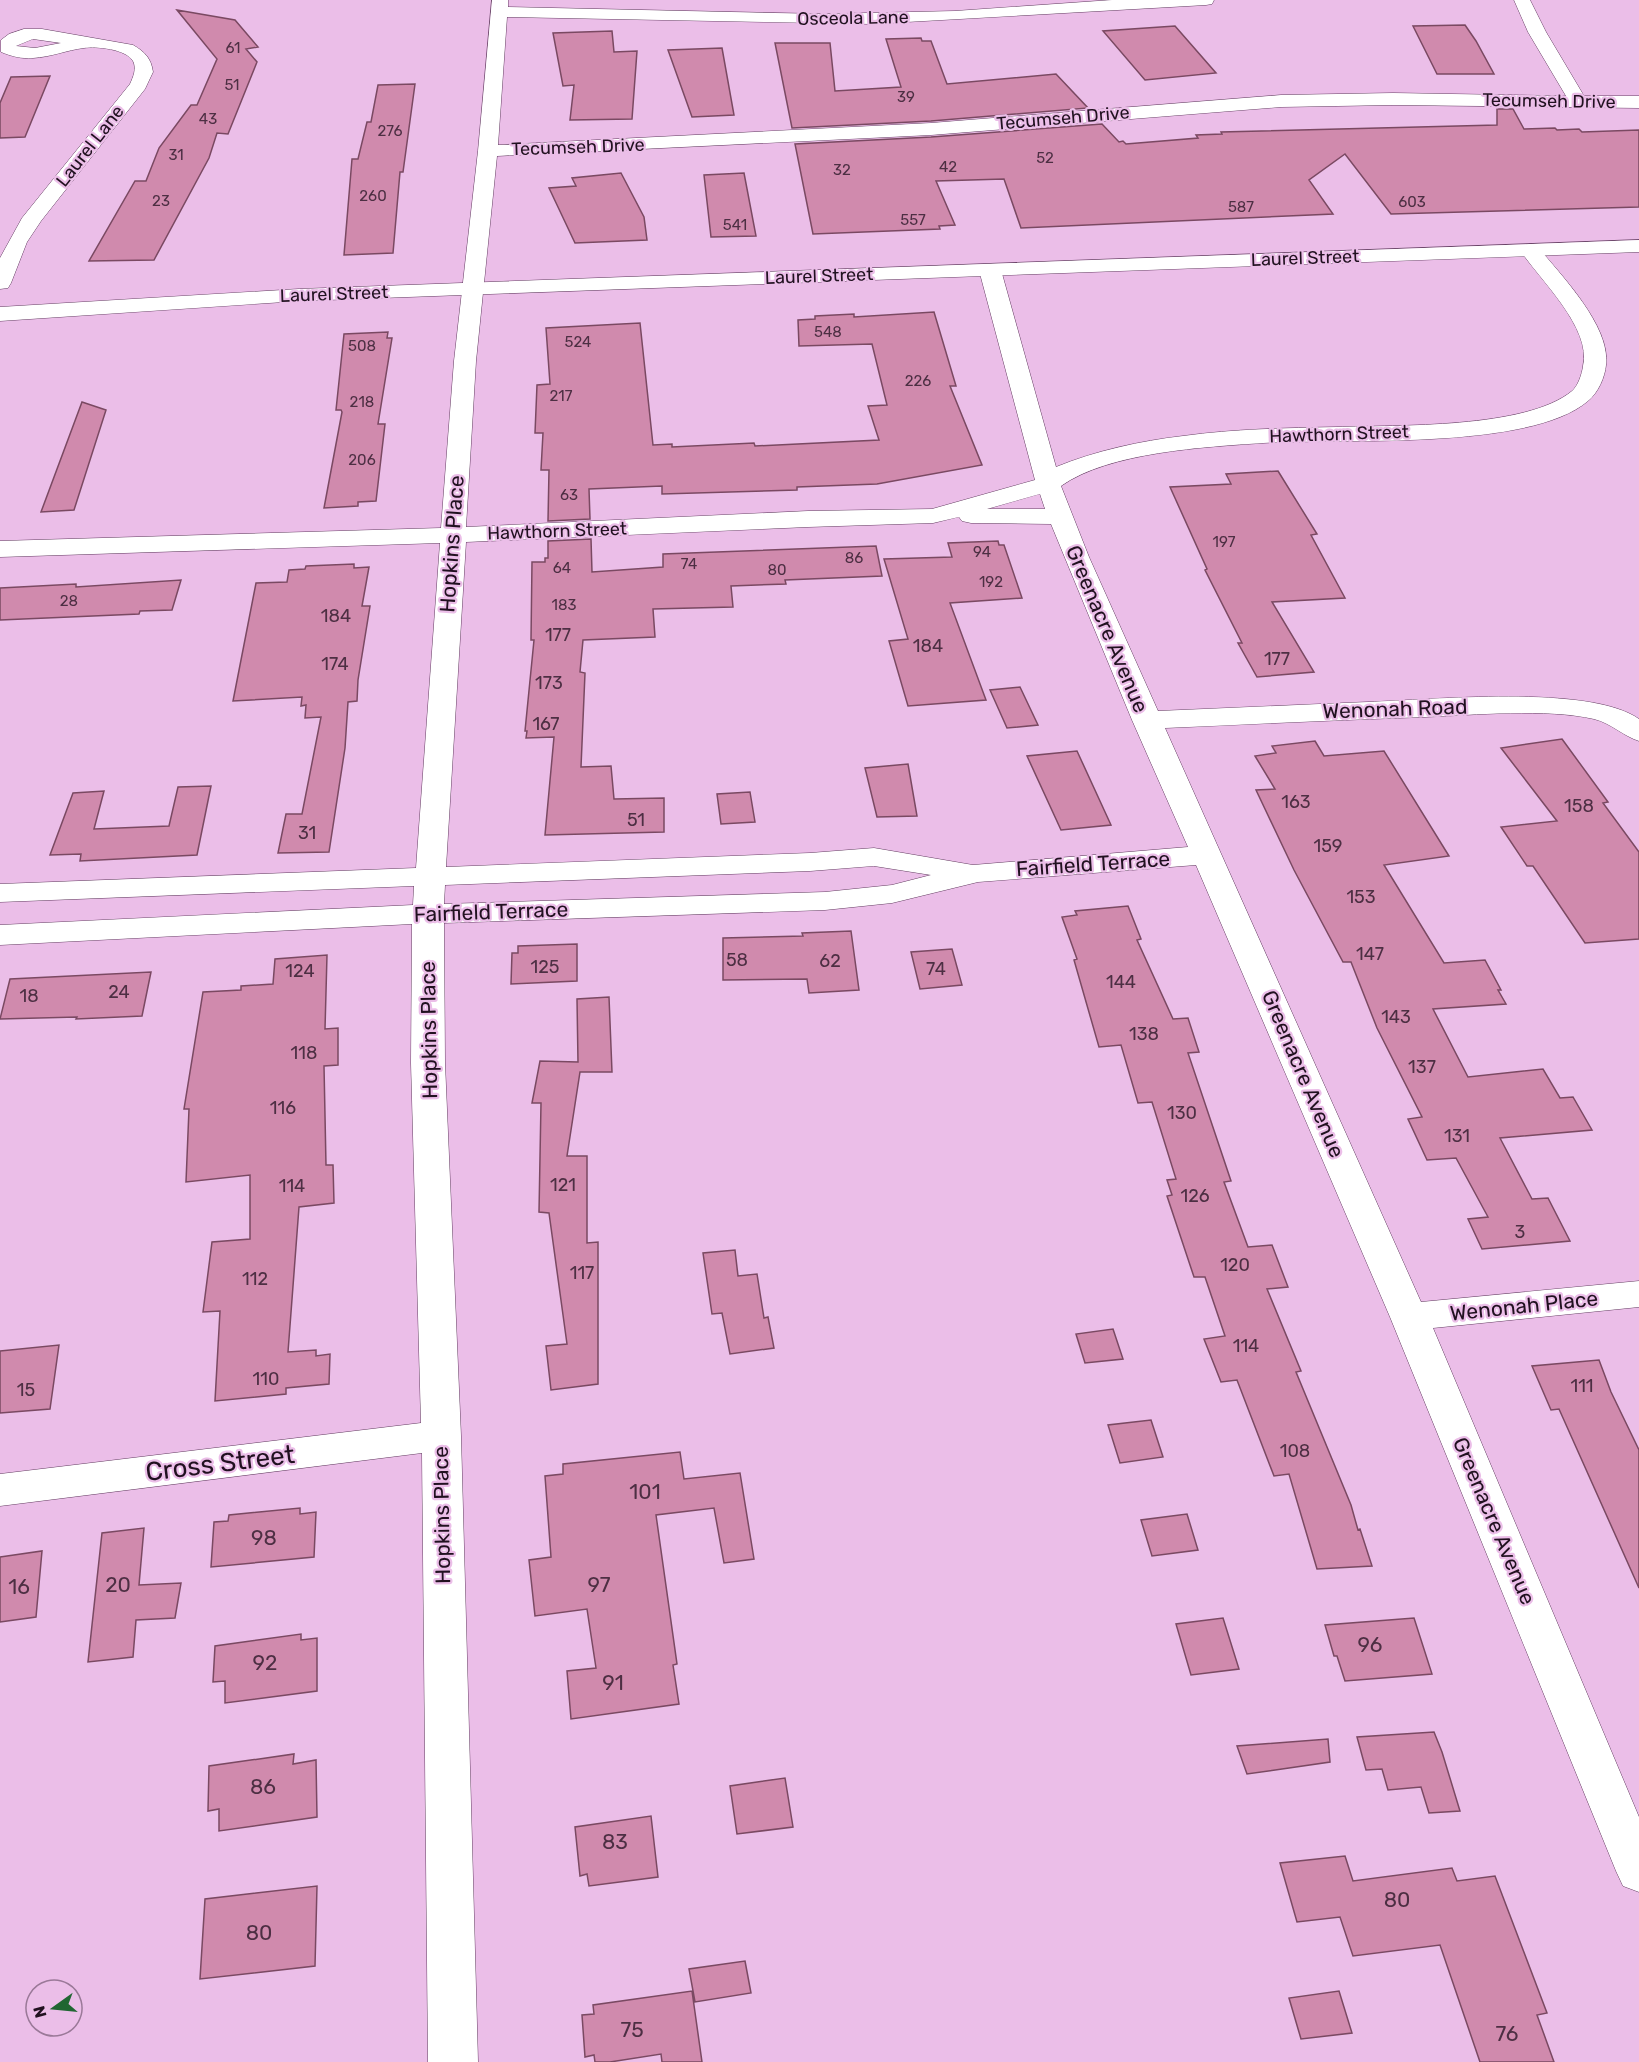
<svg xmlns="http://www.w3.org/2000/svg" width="1639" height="2062" font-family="Rubik,sans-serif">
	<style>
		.building { fill: #d08aad; stroke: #7a4962; stroke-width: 1.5 }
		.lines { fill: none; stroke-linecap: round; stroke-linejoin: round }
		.minor-casing { stroke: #643e62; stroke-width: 1 }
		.tertiary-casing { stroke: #643e62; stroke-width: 1 }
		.minor { fill: #fff; fill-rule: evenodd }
		.tertiary { fill: #fff; fill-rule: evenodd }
		.labels { text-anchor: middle; stroke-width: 4.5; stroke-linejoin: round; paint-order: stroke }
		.far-number-label { font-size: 15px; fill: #4d2f43 }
		.far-street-label { font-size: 18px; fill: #211120; stroke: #ebbee8 }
		.number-label { font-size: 18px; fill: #4d2f43 }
		.street-label { font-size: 21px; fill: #211120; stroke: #ebbee8 }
		.near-number-label { font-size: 21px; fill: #4d2f43 }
		.near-street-label { font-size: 26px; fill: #211120; stroke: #ebbee8 }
	</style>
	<rect width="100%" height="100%" fill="#ebbee8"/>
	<path class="building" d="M177,10L235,20L258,47L246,49L257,62L228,134L217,133L209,158L154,260L89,261L135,181H146L159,148L191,105H197L217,59Z
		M1465,25L1476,41L1494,74H1437L1413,26Z
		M1175,26L1216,73L1145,80L1103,31Z
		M612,31L614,52L637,51L632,119L570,120L574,85L563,86L553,33Z
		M921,38L922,41H931L947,84L1056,74L1088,108L931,121L792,128L775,43H830L835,91L901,87L886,39Z
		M722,48L734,115L692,117L668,50Z
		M50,76L25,137L0,138V103L11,77Z
		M415,84L403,172H400L393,253L344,255L352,159H358L367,122H371L378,85Z
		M1497,109H1513L1524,129L1555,128L1557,130L1579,129L1582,132L1639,130V207L1391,214L1345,154L1309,180L1333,214L1021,228L1004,179L936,181L955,225L939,226L940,229L813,234L795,144L931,137L1102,124L1119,142L1123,141L1126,144L1198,138L1196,135L1222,134L1221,132L1497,125Z
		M621,173L644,217L647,240L575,243L549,188L576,186L572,178Z
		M744,173L756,236L711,237L704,175Z
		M934,312L956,386H950L982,465L877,484L797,487V490L662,494V486L589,489L590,519L548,521L549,470H541L543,433H535L537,385L550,384L546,328L640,323L653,445L672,444V447L754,443L755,446L879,440L868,406L887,405L872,344L799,346L798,320L815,319V316L854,314V317Z
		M388,332L387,338H392L378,424H385L376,501L358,502V506L324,508L342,412L341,410H336L344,334Z
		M82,402L106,410L74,510L41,512Z
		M1278,471L1317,534L1311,535L1345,598L1272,602L1314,672L1257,677L1238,643H1242L1205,570L1207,569L1170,487L1231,484L1226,474Z
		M591,539L592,572L663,567V554L876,546L882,576L785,580L786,584L731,586L733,607L653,609L655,637L583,640L580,672L585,673L581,767L611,766L614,799L664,798V832L545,835L554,737L526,738L527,731H525L534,640H531L532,562H545V558H548V541Z
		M998,541L999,545H1004L1022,598L950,603L986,700L908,706L889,641L908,639L884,559L952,557L948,543Z
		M354,564V568L369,567L362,606H370L358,680L357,701L348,702L345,748L329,852L278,853L286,814H302L321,717L305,718L306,705L301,706L302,697L233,701L256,583L287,582L289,570L305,569L306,566Z
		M181,580L172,610L140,611L139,614L0,620V588L76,584V587Z
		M1020,687L1038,725L1007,728L990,690Z
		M1562,739L1608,802L1603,803L1639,852V939L1585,943L1533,866H1527L1501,827L1557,821L1501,748Z
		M1315,741L1324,756L1384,751L1449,856L1384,865L1444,963L1485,960L1501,990H1498L1506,1004L1433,1009L1468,1077L1543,1069L1560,1098L1573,1097L1592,1130L1500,1138L1532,1199L1548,1198L1570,1241L1482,1249L1468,1219L1488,1217L1456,1158L1427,1160L1408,1119L1422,1117L1377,1028L1351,962H1343L1294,870L1256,790L1275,789L1255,756L1276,753L1272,746Z
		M1077,751L1111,825L1061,830L1027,756Z
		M908,764L917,816L877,817L865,768Z
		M211,786L197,855L80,861L81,854L50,855L73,793L104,791L94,829L169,826L178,787Z
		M750,792L755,822L721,824L717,794Z
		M1128,906L1141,939L1137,940L1173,1019L1188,1018L1199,1052L1188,1053L1231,1181L1224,1182L1248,1247L1272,1245L1288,1287L1267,1289L1301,1371L1296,1372L1351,1505L1358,1530L1360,1529L1372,1566L1317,1569L1289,1474L1274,1476L1237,1380L1221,1382L1204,1339L1225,1336L1205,1277H1194L1167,1196L1172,1195L1167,1180L1176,1179L1152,1102L1138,1103L1121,1045L1099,1047L1074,960L1077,959L1062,917L1077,915L1075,911Z
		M851,931L859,990L809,993L807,979L723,980V938L803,936L802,933Z
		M577,944V981L511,984L512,953H518V946Z
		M952,949L962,985L920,989L911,952Z
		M327,955L325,1029L338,1028V1065L324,1066L326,1165H333L334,1203L299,1207L288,1352L316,1350V1356L330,1354L329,1384L286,1388V1394L215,1401L220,1311L203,1312L212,1242L250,1239V1175L186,1182L189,1109H184L203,992L241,990V986L273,984L275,959Z
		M151,972L142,1016L76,1019L77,1017L0,1019L10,979Z
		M609,997L612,1072H580L567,1156H587V1243L598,1242V1384L551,1390L546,1346L567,1344L549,1213L539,1212L541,1103H532L540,1061L578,1062L577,999Z
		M735,1250L738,1276L757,1274L764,1318L768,1317L774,1348L730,1354L722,1313L712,1314L703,1253Z
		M1113,1329L1123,1359L1085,1363L1076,1334Z
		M59,1345L50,1409L0,1413V1351Z
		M1599,1360L1611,1392L1639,1450V1588L1559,1409L1551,1410L1532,1366Z
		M1151,1420L1163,1457L1120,1463L1108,1425Z
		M680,1452L684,1479L740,1473L754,1559L724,1563L714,1508L656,1515L677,1664L673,1665L679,1704L571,1719L567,1671L596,1668L587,1609L535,1616L529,1560L551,1557L545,1476L563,1474V1464Z
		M300,1508V1514L316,1512L314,1557L211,1567L214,1522L228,1521L229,1515Z
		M1187,1514L1198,1550L1152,1556L1141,1520Z
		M144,1528L139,1585L181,1583L175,1618L136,1620L133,1657L88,1662L102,1533Z
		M42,1551L36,1617L0,1622V1557Z
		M1223,1618L1239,1669L1191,1675L1176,1624Z
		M1414,1618L1432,1674L1345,1681L1337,1656H1334L1325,1625Z
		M301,1634V1640L317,1638V1691L225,1703V1681L213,1682L215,1646Z
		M1434,1732L1442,1752L1460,1811L1429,1813L1421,1787L1388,1790L1382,1769L1366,1770L1357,1737Z
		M1328,1739L1330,1762L1247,1774L1237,1746Z
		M294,1754L293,1764L316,1760L317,1817L219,1831V1809L208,1811L209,1766Z
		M785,1778L793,1827L737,1834L730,1786Z
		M651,1816L658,1877L589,1886L587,1874L580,1876L575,1827Z
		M1345,1856L1353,1881L1452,1868L1457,1881L1495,1876L1547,2013L1537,2015L1554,2062H1480L1440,1945L1353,1956L1340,1917L1297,1922L1280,1863Z
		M317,1886L315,1966L200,1979L205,1899Z
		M745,1961L751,1993L695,2002L689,1969Z
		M692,1991L702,2062H662L661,2054L610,2062H595L594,2055L585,2057L582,2015L594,2014L593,2005Z
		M1339,1991L1352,2033L1301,2039L1289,1998Z"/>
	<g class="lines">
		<defs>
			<path id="minor" d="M492,0H508V7L824,14L955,11L1112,0H1214L1212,4L1206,5L871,24L507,17L498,145L931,123L1281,95L1393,93L1566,96L1528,32L1514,0H1530L1546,32L1584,96H1639V108L1393,105L1281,107L931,135L497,156L476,361L466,527L808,511L932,509L1035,480L979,270L983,266L990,264L997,266L1001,270L1056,467C1095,451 1140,441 1183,436C1234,429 1286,428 1337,427C1397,425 1526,429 1572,391C1578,386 1582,374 1583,366C1592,328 1540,280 1520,250L1523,246L1530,244L1537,246C1560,274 1611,326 1606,365C1605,377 1598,393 1588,401C1529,451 1342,438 1263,443C1205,447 1109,452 1061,486L1089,557L1158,711C1228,708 1298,705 1368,702C1432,700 1589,684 1639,719V741C1623,736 1611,723 1594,719C1546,708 1475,715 1425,717C1338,720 1252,724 1165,728L1421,1302L1639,1281V1307L1433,1328L1639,1817V1892L1623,1886L1616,1871L1390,1317L1196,865L978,882L892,903L825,910L444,923L445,1063L461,1436L478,2062H428L422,1453L0,1506V1474L421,1423L411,1063L412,924L0,945V925L413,905L414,886L0,902V884L416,868L440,543L0,557V541L441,528L454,361L478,151ZM1040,494L1045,509H987ZM959,517L962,521L971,523L1051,524L1132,720L1188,847L973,865L874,848L810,853L446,867L466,542L808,527L933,523ZM874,866L931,875L892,885L825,892L444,904L445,885L810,871Z
				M24,29H42L133,45C145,52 151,58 153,72L145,89L41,221L27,242L11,283L8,288L0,289V258L22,218L130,84C133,77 137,69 133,61C126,49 96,46 84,48C67,50 51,57 33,58C21,59 11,56 1,52V40L9,34ZM33,39L61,43L35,48L16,46Z"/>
			<path id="tertiary" d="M1639,240V252L299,301L0,321V307L299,289Z"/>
		</defs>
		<use href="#minor" class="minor-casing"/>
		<use href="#tertiary" class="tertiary-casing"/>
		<use href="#minor" class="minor"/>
		<use href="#tertiary" class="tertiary"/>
	</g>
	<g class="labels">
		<g class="far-number-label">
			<text x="233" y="53">61</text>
			<text x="232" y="90">51</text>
			<text x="906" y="102">39</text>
			<text x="208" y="124">43</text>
			<text x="390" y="136">276</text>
			<text x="176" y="160">31</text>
			<text x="1045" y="163">52</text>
			<text x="948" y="172">42</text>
			<text x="842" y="175">32</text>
			<text x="373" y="201">260</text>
			<text x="161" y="206">23</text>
			<text x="1412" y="207">603</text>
			<text x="1241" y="212">587</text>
			<text x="913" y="225">557</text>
			<text x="735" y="230">541</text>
			<text x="828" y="337">548</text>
			<text x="578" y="347">524</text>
			<text x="362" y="351">508</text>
			<text x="918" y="386">226</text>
			<text x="561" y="401">217</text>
			<text x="362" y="407">218</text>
			<text x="362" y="465">206</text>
			<text x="569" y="500">63</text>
			<text x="1224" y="547">197</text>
			<text x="982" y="557">94</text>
			<text x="854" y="563">86</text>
			<text x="689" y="569">74</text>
			<text x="562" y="573">64</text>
			<text x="777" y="575">80</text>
			<text x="991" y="587">192</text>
			<text x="69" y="606">28</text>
			<text x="564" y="610">183</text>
		</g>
		<g class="far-street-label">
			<text transform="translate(853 18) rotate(-1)" y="6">Osceola Lane</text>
			<text transform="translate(1549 101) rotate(1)" y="6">Tecumseh Drive</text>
			<text transform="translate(1063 118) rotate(-5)" y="6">Tecumseh Drive</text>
			<text transform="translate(90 146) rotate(-52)" y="6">Laurel Lane</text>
			<text transform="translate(578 147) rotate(-2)" y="6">Tecumseh Drive</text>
			<text transform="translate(1305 258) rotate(-2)" y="6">Laurel Street</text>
			<text transform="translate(819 276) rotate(-2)" y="6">Laurel Street</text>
			<text transform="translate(334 294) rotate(-2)" y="6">Laurel Street</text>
			<text transform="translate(1339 434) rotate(-2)" y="6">Hawthorn Street</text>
			<text transform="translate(557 531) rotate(-2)" y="6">Hawthorn Street</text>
		</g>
		<g class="number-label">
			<text x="336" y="622">184</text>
			<text x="558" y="641">177</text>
			<text x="928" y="652">184</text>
			<text x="1277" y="665">177</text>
			<text x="335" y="670">174</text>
			<text x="549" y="689">173</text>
			<text x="546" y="730">167</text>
			<text x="1296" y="808">163</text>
			<text x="1579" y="812">158</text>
			<text x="636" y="826">51</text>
			<text x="307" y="839">31</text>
			<text x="1328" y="852">159</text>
			<text x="1361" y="903">153</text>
			<text x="1370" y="960">147</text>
			<text x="737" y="966">58</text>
			<text x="830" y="967">62</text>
			<text x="545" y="973">125</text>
			<text x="936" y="975">74</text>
			<text x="300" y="977">124</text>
			<text x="1121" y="988">144</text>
			<text x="119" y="998">24</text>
			<text x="29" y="1002">18</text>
			<text x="1396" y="1023">143</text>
			<text x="1144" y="1040">138</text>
			<text x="304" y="1059">118</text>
			<text x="1422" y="1073">137</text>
			<text x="283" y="1114">116</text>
			<text x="1182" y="1119">130</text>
			<text x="1457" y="1142">131</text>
			<text x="563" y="1191">121</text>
			<text x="292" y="1192">114</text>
			<text x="1195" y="1202">126</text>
			<text x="1520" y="1238">3</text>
			<text x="1235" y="1271">120</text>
			<text x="582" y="1279">117</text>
			<text x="255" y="1285">112</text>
			<text x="1246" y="1352">114</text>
			<text x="266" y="1385">110</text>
			<text x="1582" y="1392">111</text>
			<text x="26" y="1396">15</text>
			<text x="1295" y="1457">108</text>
		</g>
		<g class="street-label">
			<text transform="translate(452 544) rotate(-86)" y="7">Hopkins Place</text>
			<text transform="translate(1107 629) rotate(67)" y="7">Greenacre Avenue</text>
			<text transform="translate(1395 709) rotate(-2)" y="7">Wenonah Road</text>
			<text transform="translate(1093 864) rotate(-4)" y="7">Fairfield Terrace</text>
			<text transform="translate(491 912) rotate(-2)" y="7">Fairfield Terrace</text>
			<text transform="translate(429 1030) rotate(-91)" y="7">Hopkins Place</text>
			<text transform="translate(1303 1074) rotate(67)" y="7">Greenacre Avenue</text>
			<text transform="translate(1524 1306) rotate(-6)" y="7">Wenonah Place</text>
			<text transform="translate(442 1515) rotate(-91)" y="7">Hopkins Place</text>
			<text transform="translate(1494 1521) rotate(67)" y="7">Greenacre Avenue</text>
		</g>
		<g class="near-number-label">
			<text x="645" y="1499">101</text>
			<text x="264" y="1545">98</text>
			<text x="118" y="1592">20</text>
			<text x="599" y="1592">97</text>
			<text x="19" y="1594">16</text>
			<text x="1370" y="1652">96</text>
			<text x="265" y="1670">92</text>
			<text x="613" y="1690">91</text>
			<text x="263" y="1794">86</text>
			<text x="615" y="1849">83</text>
			<text x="1397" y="1907">80</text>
			<text x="259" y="1940">80</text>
			<text x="632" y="2037">75</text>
			<text x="1507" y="2041">76</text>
		</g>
		<g class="near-street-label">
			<text transform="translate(220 1463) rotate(-7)" y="9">Cross Street</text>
		</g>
	</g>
	<g transform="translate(54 2008) rotate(255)"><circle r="28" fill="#ebbee8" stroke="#9a7998" stroke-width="1.5"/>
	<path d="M0-4.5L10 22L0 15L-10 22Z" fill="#206632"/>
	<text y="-9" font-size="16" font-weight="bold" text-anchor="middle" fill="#211120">N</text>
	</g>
</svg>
